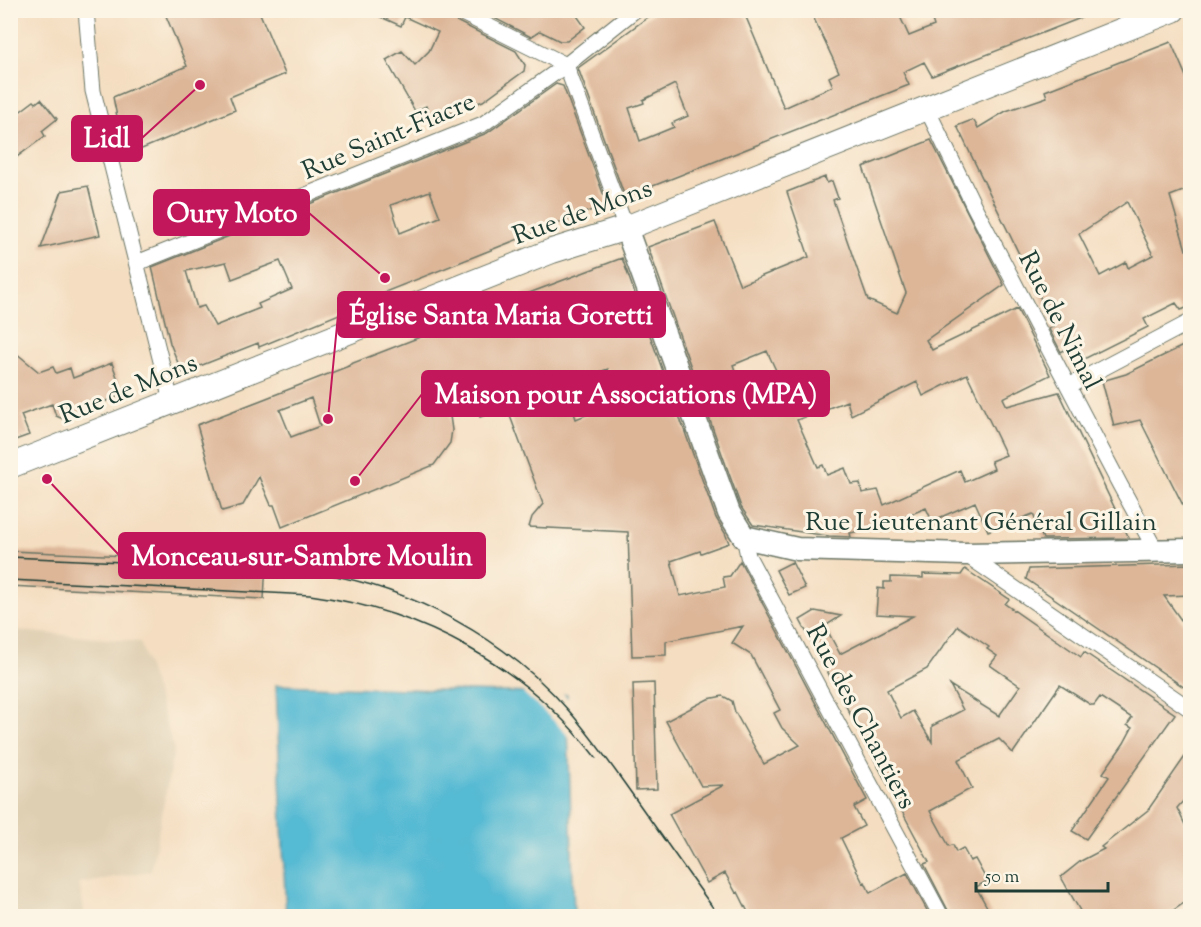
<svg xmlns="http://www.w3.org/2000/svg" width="1201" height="927" font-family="'Sorts Mill Goudy',serif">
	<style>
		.built { fill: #dfcfb2 }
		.water { fill: #55bad3; stroke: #3a7c84; stroke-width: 1.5 }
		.pier { fill: #f4ddc0 }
		.building { fill: #ddb698; fill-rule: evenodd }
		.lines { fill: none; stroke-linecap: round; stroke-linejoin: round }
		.street-casing { stroke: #6a7565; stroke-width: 17 }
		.secondary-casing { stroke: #6a7565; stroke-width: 25 }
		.primary-casing { stroke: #6a7565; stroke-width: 26 }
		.street { stroke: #fff; stroke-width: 15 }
		.secondary { stroke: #fff; stroke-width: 22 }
		.primary { stroke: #fff; stroke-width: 24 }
		.tram { stroke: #1f3d34; stroke-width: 1.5 }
		.labels { text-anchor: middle; stroke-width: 6; stroke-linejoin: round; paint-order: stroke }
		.street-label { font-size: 26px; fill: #1f3d34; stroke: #fcf5e5 }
		.leader { fill: none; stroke: #c2185b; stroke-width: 2 }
		.callout-dot { fill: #c2185b; stroke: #fcf5e5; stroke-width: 2 }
		.callout { fill: #c2185b; stroke: #c2185b; stroke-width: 2 }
		.callout-label { font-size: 27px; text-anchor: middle; font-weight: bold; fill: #fff }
	</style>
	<rect width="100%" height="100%" fill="#fcf5e5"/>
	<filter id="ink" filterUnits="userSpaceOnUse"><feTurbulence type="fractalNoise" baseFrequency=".0167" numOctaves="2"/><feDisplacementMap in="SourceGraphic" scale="12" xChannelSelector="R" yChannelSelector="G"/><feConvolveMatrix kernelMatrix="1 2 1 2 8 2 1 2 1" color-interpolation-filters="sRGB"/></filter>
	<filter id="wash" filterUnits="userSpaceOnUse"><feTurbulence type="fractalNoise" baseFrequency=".008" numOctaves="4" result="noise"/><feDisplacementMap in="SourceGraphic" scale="24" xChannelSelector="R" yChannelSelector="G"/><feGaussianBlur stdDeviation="1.35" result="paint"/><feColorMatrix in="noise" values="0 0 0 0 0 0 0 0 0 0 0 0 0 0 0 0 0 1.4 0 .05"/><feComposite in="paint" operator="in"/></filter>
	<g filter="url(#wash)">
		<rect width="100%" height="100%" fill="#f4ddc0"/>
		<path class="built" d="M10,630L140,642L174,749L151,871L79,883L85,916H11Z"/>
		<path class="water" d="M276,685L567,694L574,916H286Z"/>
		<path class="pier" d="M520,690L561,691L570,701L572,740L554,721Z"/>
		<g id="blocks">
			<path class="building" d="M180,10L259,11L285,74L230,97L235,110L125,156L113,97L187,66L166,16Z
				M365,10H446L452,19L516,51L525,65L524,71L483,101L431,121L426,106L415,111L386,60L402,51L415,65L429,51L438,32L405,17L401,26Z
				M479,10H573L585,27L567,41H560L540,31L531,37Z
				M658,10H743L784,108L833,86L829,77L839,72L810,10H897L909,36L934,26L932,20L956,10L1096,12L932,76L924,62L903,72L909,85L625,197L578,68ZM675,84L688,116L672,123L674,127L640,141L629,108L644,103L643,100Z
				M1171,42L1191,88V188L1170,196L1186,250L1191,248V306L1181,310L1176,303L1144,319L1148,327L1078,362L1072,360L1066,349L1061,352L1049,329L1054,326L957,126L972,120L974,121L978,128L1006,111L1047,97L1045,91ZM1127,202L1153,255L1128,268L1126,262L1100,276L1079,234Z
				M556,84L563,86L607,204L352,305L354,308L259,347L258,343L182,373L170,343L152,267L487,133ZM430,191L440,217L400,233L391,205ZM280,261L292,289L258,304L260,308L215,326L204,306L197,308L186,271L226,262L232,279Z
				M41,99L57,119L42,131L45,136L10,162V119L34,101L36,103Z
				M931,140L1004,285L926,340L932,350L1017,309L1050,375L1003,398L1007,406L1059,392L1129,538L1043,539L1033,514L988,531L975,502L932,521L926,508L890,523L891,525L850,533L851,537L829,536L753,525L741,507L648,247L715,222L740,285L809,257L787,192L825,177L827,183L832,181L838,198L833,200L868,300L897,313L906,293L863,167ZM767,351L780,379L744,394L733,365ZM967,374L1006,455L991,461L994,469L965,482L960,470L884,505L878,490L862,493L860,483L851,484L845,468L827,475L823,465L818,467L797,420L847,401L851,415L917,382L923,396Z
				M88,186L100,235L41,248L62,191Z
				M622,258L716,518L725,533L729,543L701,553L700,551L671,561L680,596L725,587L723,577L730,576L740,561L867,800L854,807L864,826L841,838L863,883L865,882L870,893L907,873L930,916H750L738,892L736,893L725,873L707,883L669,814L724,785L701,786L666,721L708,699L723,696L732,701L735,712L764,764L800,745L782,728L774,713L780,710L751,655L732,643L743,626L666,641V655L632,656L628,532L529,527L532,517L543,504L507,408L480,417L475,406L450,416L452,430L450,443L434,465L282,527L274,505H271L259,477L243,505L222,511L197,425L349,366L348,365L500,306V304ZM608,369L618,402L576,419L565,384ZM311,398L320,426L291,437L280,410Z
				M1191,342V521L1140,420L1114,426L1102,381L1126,374Z
				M10,348L39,372L53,367L56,373L70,368L73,378L112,363L123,394L63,419L56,416L52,404L21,415L29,435L10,442Z
				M10,551L266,562L264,599L10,586Z
				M792,562L805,588L789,595L776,570Z
				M1191,564V595L1164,596L1191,634V692L1026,579L1029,569Z
				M965,569L1009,599L1005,604L1081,657L1084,652L1175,714L1086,839L1072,831L1109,777L1103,773L1124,743L1132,728L1127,725L1132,718L1100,697L1094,705H1091L1060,685L1013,753L999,739L958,760L972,788L930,811L949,846L953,845L956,852L963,848L970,861L975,859L987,881L976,887L992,916H951L924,864L929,862L800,620L815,611L841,616L825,626L840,654L913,616L876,614L878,588L884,589V582H891V577L923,578V574L961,575ZM958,626L989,647L987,649L997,656L990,665L1020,686L999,716L950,685L963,710L932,726V742L913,711L901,718L887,690L927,669Z
				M654,683L657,789L636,790L633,684Z
				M1191,748V792L1177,808L1191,837V898L1165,916H1083L1061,877L1081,861L1104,849L1101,847L1148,810Z"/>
		</g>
	</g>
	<g filter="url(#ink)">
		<use href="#blocks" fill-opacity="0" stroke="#6a7565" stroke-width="1.5"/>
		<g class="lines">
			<defs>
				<path id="street" d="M86,10L93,91L171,401
					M456,10L566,65L626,228
					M927,109L974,206L1120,485L1156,551
					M137,263L483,124L566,65L635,10
					M1069,386L1190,322
					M744,537L748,556L941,916
					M965,554L1190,709"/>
				<path id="secondary" d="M626,228L729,513L744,537L797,549L965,554L1190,550"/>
				<path id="primary" d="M10,466L552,251L626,228L1173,10"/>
			</defs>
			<use href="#street" class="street-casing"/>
			<use href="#secondary" class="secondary-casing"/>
			<use href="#primary" class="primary-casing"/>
			<use href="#street" class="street"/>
			<use href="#secondary" class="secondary"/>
			<use href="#primary" class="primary"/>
			<path class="tram" d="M10,557C70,560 129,562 188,565C231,567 276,566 319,573C413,588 507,639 569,711C592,737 612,766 632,794C661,835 690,876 719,916
				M10,580L310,595C424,611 525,666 596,758"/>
		</g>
	</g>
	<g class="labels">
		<g class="street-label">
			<text transform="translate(388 135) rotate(-23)" y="9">Rue Saint-Fiacre</text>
			<text transform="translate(582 211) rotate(-20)" y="9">Rue de Mons</text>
			<text transform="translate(1061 320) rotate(63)" y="9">Rue de Nimal</text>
			<text transform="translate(128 388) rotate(-22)" y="9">Rue de Mons</text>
			<text x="981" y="530">Rue Lieutenant Général Gillain</text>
			<text transform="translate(862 716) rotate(62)" y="9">Rue des Chantiers</text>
		</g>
	</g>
	<path class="leader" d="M200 85L142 138M385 278L309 213M328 419L338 315M355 481L422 394M47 479L119 555"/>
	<g class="callout-dot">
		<circle cx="200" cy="85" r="6"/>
		<circle cx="385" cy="278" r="6"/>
		<circle cx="328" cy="419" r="6"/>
		<circle cx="355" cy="481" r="6"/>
		<circle cx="47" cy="479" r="6"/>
	</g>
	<g class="callout">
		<rect x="72" y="116" width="70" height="45" rx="6"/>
		<rect x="154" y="190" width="155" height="45" rx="6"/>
		<rect x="338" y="292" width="327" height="45" rx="6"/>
		<rect x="422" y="371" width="407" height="45" rx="6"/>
		<rect x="119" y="533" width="366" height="45" rx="6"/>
	</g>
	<g class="callout-label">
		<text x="107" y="147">Lidl</text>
		<text x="232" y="222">Oury Moto</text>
		<text x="501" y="324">Église Santa Maria Goretti</text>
		<text x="626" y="403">Maison pour Associations (MPA)</text>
		<text x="302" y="565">Monceau-sur-Sambre Moulin</text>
	</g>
	<rect width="1201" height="927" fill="none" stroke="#fcf5e5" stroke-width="36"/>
	<path d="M976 882v9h132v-9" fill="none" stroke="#1f3d34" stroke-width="3"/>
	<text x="985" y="882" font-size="18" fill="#1f3d34" stroke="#fcf5e5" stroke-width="4.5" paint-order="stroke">50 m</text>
</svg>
